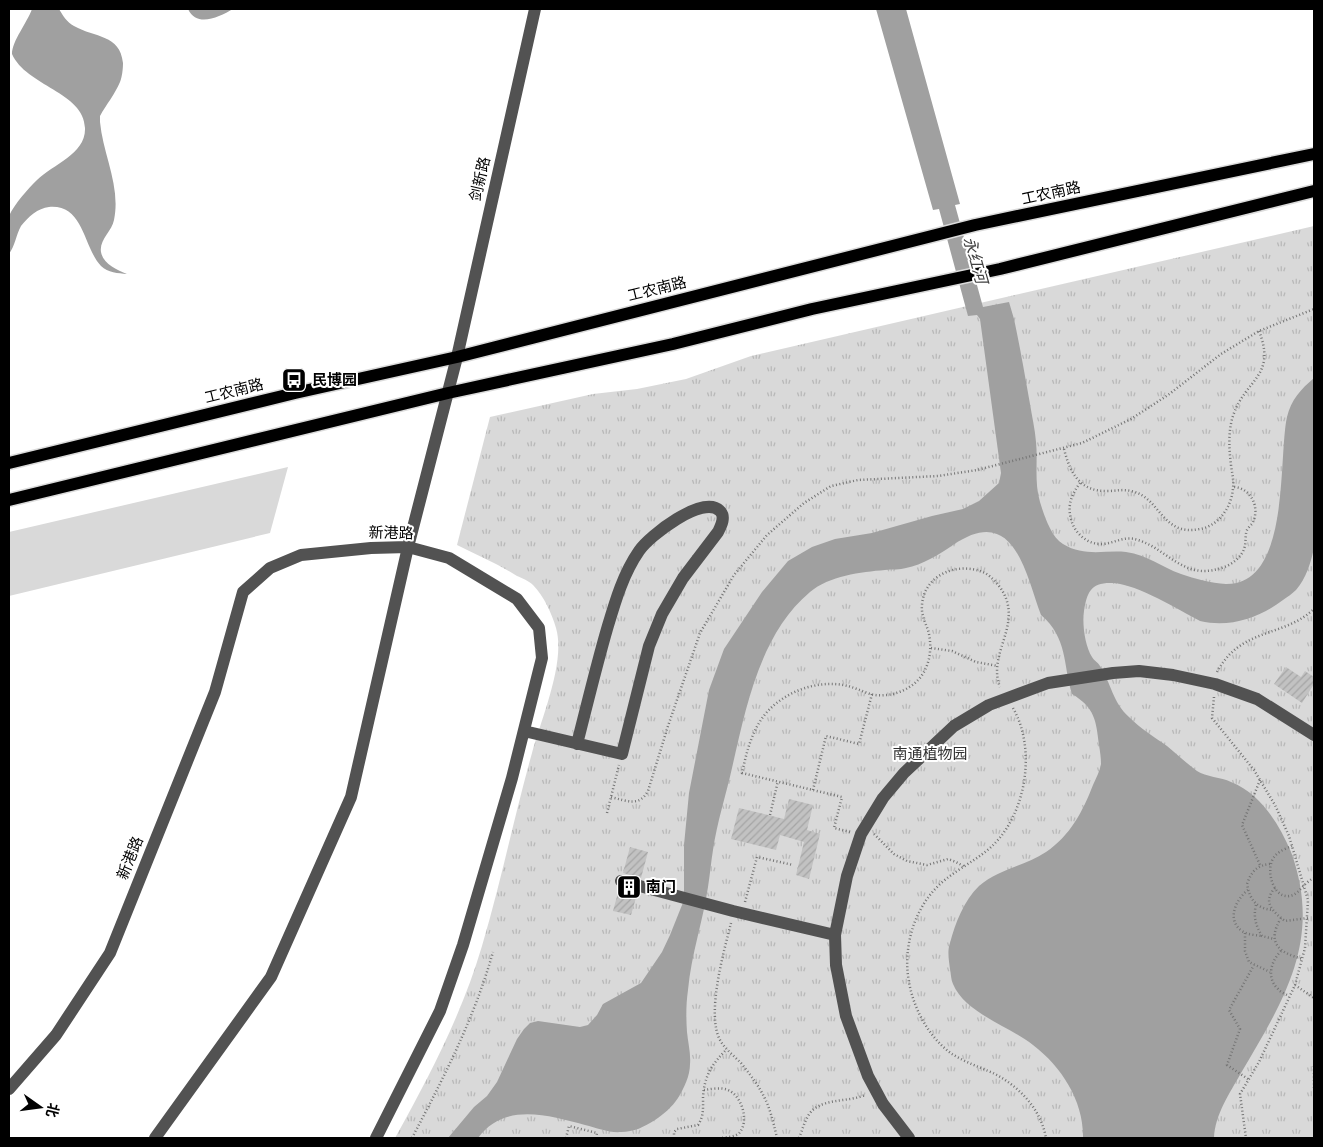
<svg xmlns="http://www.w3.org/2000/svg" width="1323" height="1147" font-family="Ubuntu,'Noto Sans SC',sans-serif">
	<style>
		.green { fill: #d9d9d9 }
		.park { fill: url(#park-tufts) }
		.water { fill: #a0a0a0 }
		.building { fill: url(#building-hatch) }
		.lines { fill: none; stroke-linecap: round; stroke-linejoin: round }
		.major-casing { stroke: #dbdbdb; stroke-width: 15 }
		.path { stroke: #747474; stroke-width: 2.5; stroke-dasharray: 1 2.5; stroke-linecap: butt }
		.minor { stroke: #525252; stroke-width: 12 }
		.major { stroke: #000; stroke-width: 12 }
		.labels { text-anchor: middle; stroke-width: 4; stroke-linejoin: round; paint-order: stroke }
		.street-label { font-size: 15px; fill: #000; stroke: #fff }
		.poi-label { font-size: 15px; font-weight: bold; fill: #000; stroke: #fff; text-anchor: start }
		.park-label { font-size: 15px; fill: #303030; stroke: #fff }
		.water-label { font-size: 16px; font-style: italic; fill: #414141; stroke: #fff }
	</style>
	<defs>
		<pattern id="park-tufts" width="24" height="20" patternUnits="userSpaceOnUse" patternTransform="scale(1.25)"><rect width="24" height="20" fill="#d9d9d9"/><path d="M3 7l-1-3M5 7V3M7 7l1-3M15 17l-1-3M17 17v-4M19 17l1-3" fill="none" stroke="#b8b8b8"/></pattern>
		<pattern id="building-hatch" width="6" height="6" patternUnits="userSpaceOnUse" patternTransform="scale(1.25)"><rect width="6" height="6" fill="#c2c2c2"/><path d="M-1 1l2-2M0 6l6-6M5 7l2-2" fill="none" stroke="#a5a5a5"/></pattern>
	</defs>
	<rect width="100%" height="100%" fill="#fff"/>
	<path class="green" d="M288,467L270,533L9,596V532Z"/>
	<path class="park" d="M1314,226V1138H395C429,1077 462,1014 482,946C501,882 514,817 532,753C541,719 566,662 556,628C552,614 544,596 533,585C529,581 522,578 517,576C498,564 477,555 457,545L490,417L593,394L637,389L686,379L751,356Z"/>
	<path class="water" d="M32,9H59C63,16 67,22 74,26C95,38 120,34 123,63C123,69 122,77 120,82C115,94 106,105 100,116V122C103,155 121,186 114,220C112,231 99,240 101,252C103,264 117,270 127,274C118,273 108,273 101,266C83,247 84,204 49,207C38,208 28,217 21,226C16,235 15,246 9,254C9,245 6,224 9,216C15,203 28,189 37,180C53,164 86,154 85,128C84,92 26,86 12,54C12,41 27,23 32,9Z
		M188,9H233C219,17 197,28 188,9Z
		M876,9H906L960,204L955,205L983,307L1009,302L1014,319C1020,347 1025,376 1030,404C1032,417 1035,429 1036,442C1038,461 1034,482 1040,502C1044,515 1051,537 1063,544C1084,557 1104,550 1126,552C1148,555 1161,567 1181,574C1195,579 1211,583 1226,584C1291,585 1278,458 1287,417C1291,400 1301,389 1314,378V548C1311,562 1306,579 1296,590C1292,594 1287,597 1283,600C1259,618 1230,628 1200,621C1177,609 1139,585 1113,583C1091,582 1087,592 1084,611C1082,624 1085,646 1092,657C1094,661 1098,662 1100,666C1111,683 1113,703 1129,717C1140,728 1154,737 1167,746C1177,754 1186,763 1197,771C1206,777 1221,777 1231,782C1261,794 1279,824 1291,852C1323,940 1284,1000 1241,1073C1230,1093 1215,1114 1214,1138H1083C1084,1102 1062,1067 1033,1045C1009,1026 965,1013 953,984C951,980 951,974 950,969C949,961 947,951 950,943C955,924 964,900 979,886C999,869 1025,866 1046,852C1070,836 1083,811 1093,785C1096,778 1100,771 1101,764C1101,758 1100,751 1099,745C1096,720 1095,708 1072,694C1063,665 1068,638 1041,615C1025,572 1014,503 953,545C940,554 922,565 906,568C900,570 892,569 885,570C861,572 829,576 810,592C760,634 746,707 732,768C726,795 717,822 713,850C711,862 710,874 708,887C703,921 691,955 688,990C686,1004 686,1018 687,1032C688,1043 691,1054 690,1064C690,1076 684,1088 678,1098C672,1107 664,1114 655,1120C644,1127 634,1132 621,1132C609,1133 597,1128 585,1125C548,1115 504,1102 478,1138H448L474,1107L487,1096L497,1082L517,1039L524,1029L530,1023L538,1021L580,1027L588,1025L597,1015L603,1004L641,983L662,952L670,935L684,900V845L689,793L709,690L724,649L762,592L788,561L812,547L835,539L872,533L932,516L963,509L979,501L999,483L1001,473L980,319L977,315L968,316L939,209L933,210Z"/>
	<path class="building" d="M1286,667L1301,677L1305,671L1314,677V684L1302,703L1274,684Z
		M789,799L813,805L807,830L820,834L809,879L796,875L804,842L780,835L776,850L731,839L739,808L784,819Z
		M630,847L648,852L641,878L623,873Z
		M619,889L637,894L631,915L613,911Z"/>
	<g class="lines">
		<defs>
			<path id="major" d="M9,463L295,393L457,357L975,225L1314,154
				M9,500L448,393L673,344L812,309L1000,269L1314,191"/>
		</defs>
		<use href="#major" class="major-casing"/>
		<path class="path" d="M1064,449C1070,473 1080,492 1108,491C1116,491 1123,489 1131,491C1161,497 1161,537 1200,529C1219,526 1232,506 1233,488C1234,480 1232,473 1231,465C1229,449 1228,431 1233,416C1245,379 1277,377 1259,331
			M1080,483C1072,494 1067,505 1071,519C1074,532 1086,544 1101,544C1114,544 1124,535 1138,540C1167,549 1183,579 1218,569C1230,566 1243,558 1245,545C1246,540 1245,535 1247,530C1248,528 1250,526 1252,524C1261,508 1251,488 1234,487
			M931,648L952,651L976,662L998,666
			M1217,672C1241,627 1283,638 1314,609
			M1214,697L1212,718L1254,770L1275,805L1289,836L1308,900L1305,948L1295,985L1259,1062L1240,1094L1246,1138
			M1013,708C1037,750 1026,816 990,848C976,860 960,868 946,879C924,896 911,923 908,950C903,987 921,1032 952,1054C965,1062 979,1067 993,1073C1019,1086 1041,1109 1046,1138
			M1260,780L1242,825L1260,865
			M813,790L826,736L859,744L872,694
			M611,797C627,801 639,807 648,791L668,726L700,633L734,575L767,535L804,503L831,486L858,480L938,476L977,470L1082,443L1131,419L1168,395L1221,354L1259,331L1314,309
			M607,813L619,765
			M770,815L778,781
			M850,832L834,828L842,797L742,773C746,755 750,738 759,723C776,694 816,678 848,686C855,688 862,691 870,694C885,698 903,693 915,683C930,670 933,648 928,630C925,622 921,614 922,605C924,574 959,561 985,573C992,577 999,585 1003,592C1022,626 987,654 1000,687
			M874,834L894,854L907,861L927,865L948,859L956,862L965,867
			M1292,846C1287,848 1279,851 1275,856C1264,867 1273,903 1293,895C1300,892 1305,882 1314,878
			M1270,864C1257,865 1251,872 1247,884C1250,900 1256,908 1272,910
			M1275,888C1262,902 1273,912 1285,921L1308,918
			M1248,890C1236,899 1226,920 1242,931C1248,935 1256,935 1262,936
			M745,902L757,857L793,865
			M1256,905C1253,917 1256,926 1262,936L1274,939
			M1281,918C1266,943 1279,953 1303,959
			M731,923C724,951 706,1014 720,1040C725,1049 734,1056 741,1063C764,1092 769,1102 777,1138
			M1245,933V951L1249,962L1270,972
			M1281,951C1271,961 1266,978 1278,989C1280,992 1285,994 1289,996
			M1295,985L1314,998
			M1314,1066V1090
			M1248,1079L1227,1065L1240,1029L1229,1010L1254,965
			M704,1090C711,1089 721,1087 728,1090C742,1096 749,1120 740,1132C737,1137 727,1137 721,1138
			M412,1138C444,1077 474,1019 493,952
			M566,1138L569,1126L597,1133L596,1138
			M674,1138V1132L677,1129L698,1125C704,1116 703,1108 703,1098C704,1076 712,1064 727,1049
			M799,1138C802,1131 804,1123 808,1116C819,1097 847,1103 865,1095"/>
		<path class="minor" d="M524,731L622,754L649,646L662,614L683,578L718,532C721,526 726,517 720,511C703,494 649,536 639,551C623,574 615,602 607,629C596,667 587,705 577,744
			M621,881L733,911L835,935
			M9,1089L56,1035L110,953L215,692L243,592L270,568L301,555L371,548L408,547L449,558L517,599L539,628L542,658L512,778L463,945L440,1011L376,1138
			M155,1138L271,977L351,797L408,547L457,357L535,9
			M909,1138L883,1104L875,1089L868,1076L846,1016L836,965L835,935L847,876L861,834L883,798L904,773L954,726L989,705L1048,683L1113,673L1139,671L1173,675L1215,684L1257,699L1314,735"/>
		<use href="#major" class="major"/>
	</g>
	<defs>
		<symbol id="bus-square" viewBox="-11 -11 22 22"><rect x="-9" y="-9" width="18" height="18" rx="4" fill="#000" stroke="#fff"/><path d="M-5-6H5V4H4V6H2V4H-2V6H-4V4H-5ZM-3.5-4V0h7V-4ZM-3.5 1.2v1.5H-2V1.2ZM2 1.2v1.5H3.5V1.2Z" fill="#fff"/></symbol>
		<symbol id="building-square" viewBox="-11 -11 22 22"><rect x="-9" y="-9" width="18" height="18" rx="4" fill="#000" stroke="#fff"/><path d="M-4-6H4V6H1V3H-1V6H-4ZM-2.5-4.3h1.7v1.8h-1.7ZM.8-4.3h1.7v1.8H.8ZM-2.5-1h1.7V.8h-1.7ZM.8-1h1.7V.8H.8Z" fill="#fff"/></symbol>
	</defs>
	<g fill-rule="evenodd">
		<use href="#bus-square" x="280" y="366" width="28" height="28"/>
		<use href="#building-square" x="615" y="873" width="28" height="28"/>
	</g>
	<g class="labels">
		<g class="street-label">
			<text transform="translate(480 179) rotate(-77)" y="5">剑新路</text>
			<text transform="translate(1051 193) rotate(-12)" y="5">工农南路</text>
			<text transform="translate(657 289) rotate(-14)" y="5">工农南路</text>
			<text transform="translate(234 391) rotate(-14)" y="5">工农南路</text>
			<text transform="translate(391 533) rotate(1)" y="5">新港路</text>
			<text transform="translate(130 858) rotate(-68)" y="5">新港路</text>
		</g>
		<g class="poi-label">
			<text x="312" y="385">民博园</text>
			<text x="646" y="892">南门</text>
		</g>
		<g class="park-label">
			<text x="930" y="759">南通植物园</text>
		</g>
		<g class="water-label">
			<text transform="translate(976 260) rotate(74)" y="6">永红河</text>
		</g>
	</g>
	<rect width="1323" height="1147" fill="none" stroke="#000000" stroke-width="20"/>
	<g transform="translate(40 1107) rotate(104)" stroke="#ffffff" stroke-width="4" paint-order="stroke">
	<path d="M0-4L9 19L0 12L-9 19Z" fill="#000000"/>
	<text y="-8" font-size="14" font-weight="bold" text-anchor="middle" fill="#000000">北</text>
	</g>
</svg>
